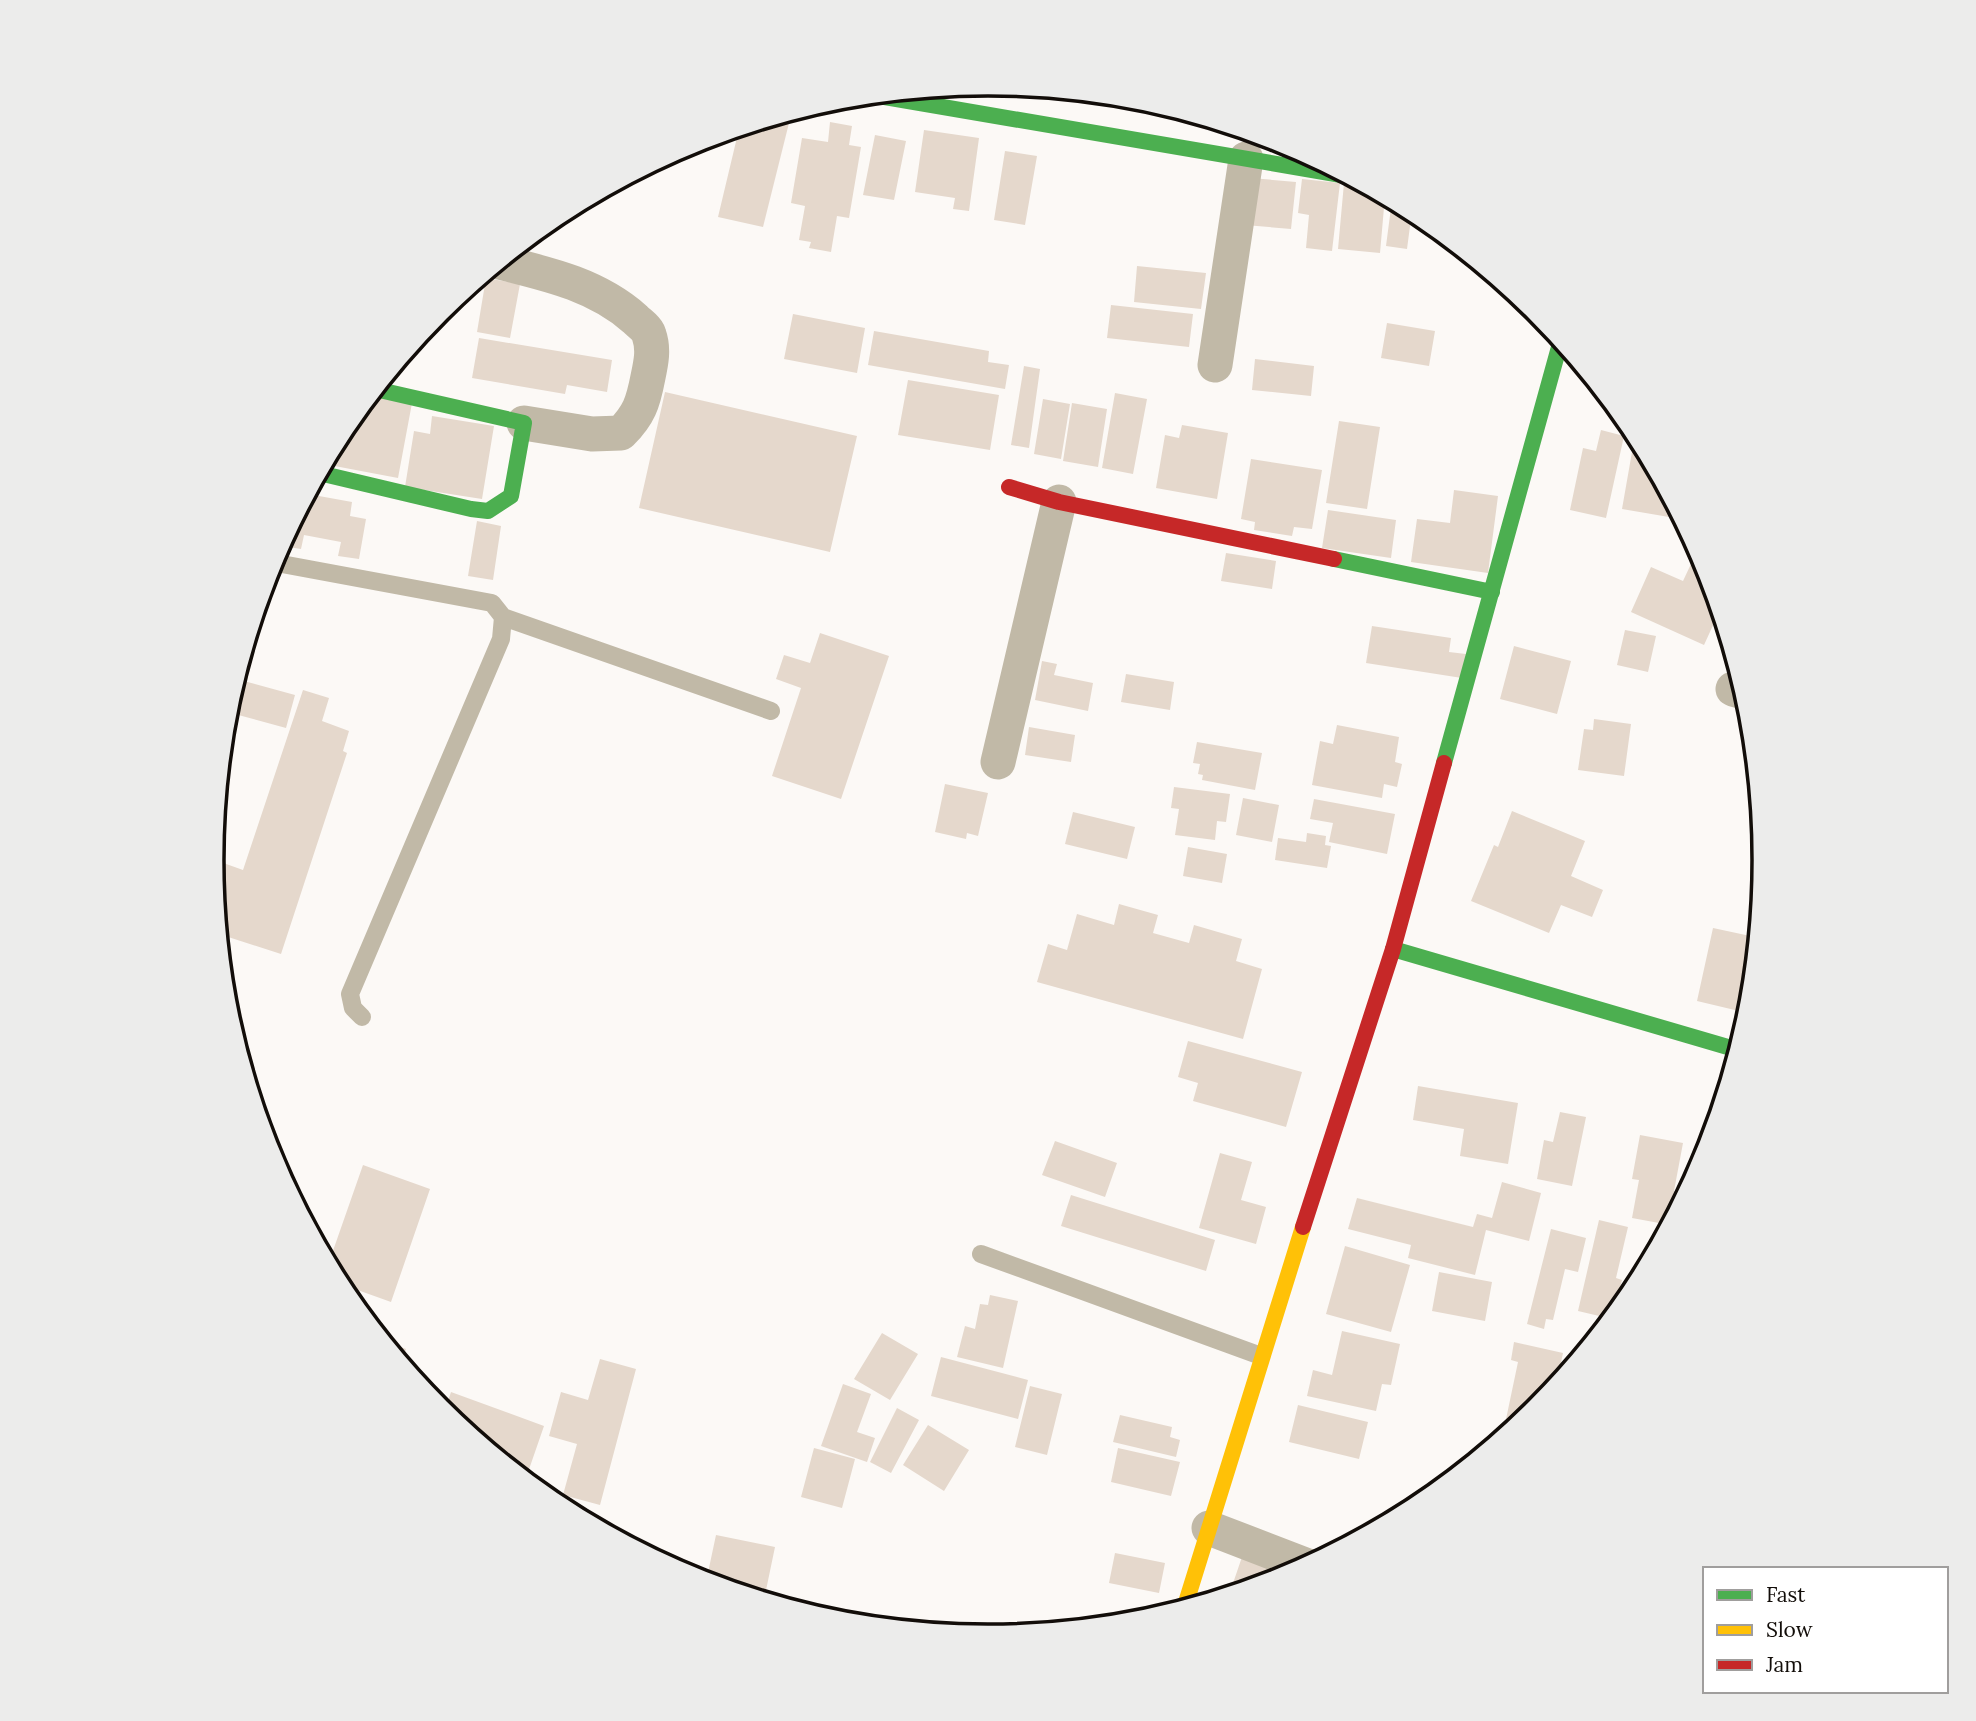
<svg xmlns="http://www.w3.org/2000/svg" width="1976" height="1721" font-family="Lora,serif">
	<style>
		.building { fill: #e5d8cc }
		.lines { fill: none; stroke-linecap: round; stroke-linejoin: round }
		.lane { stroke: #c1b9a7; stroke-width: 18 }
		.street { stroke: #c1b9a7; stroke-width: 35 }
		.fast { stroke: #4caf50; stroke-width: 16 }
		.slow { stroke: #ffc107; stroke-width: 16 }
		.jam { stroke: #c62828; stroke-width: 16 }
		.rim { fill: none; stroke: #120d09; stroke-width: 3.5 }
	</style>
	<rect width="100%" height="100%" fill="#fcf9f6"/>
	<path class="building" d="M779,116L790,119L763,227L718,217L739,129Z
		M830,122L852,126L849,145L861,147L849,218L837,216L831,252L809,248L811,242L799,240L805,206L791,203L802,138L828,142Z
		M924,130L979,138L969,211L953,209L955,198L915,192Z
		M875,135L906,141L894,200L863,195Z
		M1005,151L1037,156L1025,225L994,220Z
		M1251,178L1296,182L1291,229L1245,225Z
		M1302,179L1340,183L1332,251L1306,248L1309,215L1298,213Z
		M1344,183L1362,184L1385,196L1380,253L1338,249Z
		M1392,200L1412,211L1407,249L1386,246Z
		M1137,266L1206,273L1201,309L1134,302Z
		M486,278L520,284L510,338L477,332Z
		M1111,305L1193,314L1189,347L1107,338Z
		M793,314L865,328L857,373L784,359Z
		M1387,323L1435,331L1429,366L1381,358Z
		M874,331L989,351L988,362L1009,365L1005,389L868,365Z
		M479,338L612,360L607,392L567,385L565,394L472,378Z
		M1255,359L1314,366L1311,396L1252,390Z
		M1024,366L1040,369L1029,448L1011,445Z
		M908,380L999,395L990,450L898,435Z
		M665,392L857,436L830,552L639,508Z
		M1115,393L1147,399L1133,474L1102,468Z
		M370,395L412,403L398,478L324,464L343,429Z
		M1043,399L1070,404L1061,459L1034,454Z
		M1072,403L1107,409L1098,467L1063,461Z
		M432,416L494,426L482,499L405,487L414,431L430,434Z
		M1339,421L1380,427L1367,509L1326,503Z
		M1182,425L1228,433L1217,499L1156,488L1165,435L1179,438Z
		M1601,430L1624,436L1606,518L1570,510L1583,448L1596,451Z
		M1632,452L1647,454L1677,511L1670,510L1669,517L1622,509Z
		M1251,459L1322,470L1312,529L1294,527L1292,536L1254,530L1255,522L1241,519Z
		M1454,490L1498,496L1488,573L1411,562L1417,519L1450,523Z
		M308,494L352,502L350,516L366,519L359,559L338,556L341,542L304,535L301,549L282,546Z
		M1328,510L1396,520L1391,558L1322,548Z
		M477,521L501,526L493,580L468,576Z
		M1698,549L1706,564L1713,589L1710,597L1717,600L1720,610L1704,645L1631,612L1651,567L1683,581Z
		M1226,553L1276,561L1272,589L1221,581Z
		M1372,626L1451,638L1449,652L1466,654L1462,678L1366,663Z
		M1625,630L1656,636L1648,672L1617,665Z
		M820,633L889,656L841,799L772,776L801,688L776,679L784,655L810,663Z
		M1514,646L1571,661L1557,714L1500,699Z
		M1042,661L1057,664L1054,675L1093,683L1088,711L1035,700Z
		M1126,674L1174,682L1170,710L1121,702Z
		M240,680L295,695L286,728L231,713Z
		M303,690L329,698L322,721L349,731L343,751L347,753L281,954L219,934L212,869L215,860L243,870Z
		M1594,719L1631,724L1624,776L1578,770L1584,729L1593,730Z
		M1337,725L1399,737L1395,762L1402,764L1397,787L1384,784L1382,798L1312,785L1320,741L1333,744Z
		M1029,727L1075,735L1071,762L1025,755Z
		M1197,742L1262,753L1255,790L1202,780L1203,775L1198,774L1200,764L1193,763Z
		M945,784L988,793L978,836L967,833L966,839L935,832Z
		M1174,787L1230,794L1226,822L1217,821L1215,840L1175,835L1179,809L1171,808Z
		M1243,798L1279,805L1272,842L1236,835Z
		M1314,799L1395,814L1387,854L1329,842L1333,823L1310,819Z
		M1512,811L1585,841L1571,876L1603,890L1592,917L1561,905L1549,933L1471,901L1494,845L1498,847Z
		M1073,812L1135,827L1127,859L1065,844Z
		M1307,833L1326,836L1325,845L1331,846L1327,868L1275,860L1278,838L1306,842Z
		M1188,847L1227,854L1222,883L1183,876Z
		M1119,904L1158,915L1153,933L1189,943L1194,925L1242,939L1236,961L1262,969L1243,1039L1037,982L1048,944L1067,950L1077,914L1114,925Z
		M1713,928L1755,937L1739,1011L1697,1001Z
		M1188,1041L1302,1072L1286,1127L1193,1101L1198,1083L1178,1077Z
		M1418,1086L1518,1103L1508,1164L1460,1156L1464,1129L1413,1120Z
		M1560,1112L1586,1117L1572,1186L1537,1179L1544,1140L1553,1142Z
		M1640,1135L1683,1143L1674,1191L1686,1193L1670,1225L1632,1218L1639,1180L1632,1179Z
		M1055,1141L1117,1163L1105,1197L1042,1175Z
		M1220,1153L1252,1162L1241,1200L1266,1207L1256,1244L1199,1228Z
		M363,1165L430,1189L391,1302L338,1283L328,1265Z
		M1502,1182L1541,1193L1529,1241L1486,1230L1475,1275L1408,1258L1411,1245L1348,1229L1357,1198L1473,1227L1477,1214L1492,1218Z
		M1071,1195L1215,1240L1206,1271L1061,1226Z
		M1599,1220L1628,1227L1616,1278L1622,1280L1612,1319L1578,1311Z
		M1551,1229L1586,1238L1578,1272L1565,1269L1553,1320L1546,1319L1544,1329L1527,1324Z
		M1345,1246L1410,1265L1391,1332L1326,1314Z
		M1439,1272L1492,1282L1485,1321L1432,1311Z
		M990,1295L1018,1301L1003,1368L957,1357L965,1326L975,1329L980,1304L988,1305Z
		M1342,1331L1400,1344L1391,1385L1382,1384L1376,1411L1307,1396L1313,1370L1332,1375Z
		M882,1333L918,1354L890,1400L854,1379Z
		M382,1340L406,1349L401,1364Z
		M1514,1342L1563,1353L1556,1386L1537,1410L1517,1426L1505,1424L1518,1362L1511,1360Z
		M941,1357L1028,1380L1018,1419L931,1396Z
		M600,1359L636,1369L600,1505L563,1495L577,1444L549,1436L561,1392L588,1400Z
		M843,1384L871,1394L857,1432L875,1438L867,1462L821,1446Z
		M1030,1386L1062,1394L1047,1455L1015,1447Z
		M451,1392L544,1426L526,1478L519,1475L444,1413Z
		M1298,1405L1368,1422L1359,1459L1289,1442Z
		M897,1408L919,1420L891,1473L870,1462Z
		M1120,1415L1172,1427L1170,1437L1180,1440L1176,1457L1113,1442Z
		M928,1425L969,1450L944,1491L903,1465Z
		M814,1448L855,1459L842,1508L801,1497Z
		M1118,1448L1180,1462L1171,1496L1111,1482Z
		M716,1535L775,1547L765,1595L706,1582Z
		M1115,1553L1165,1563L1159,1593L1109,1583Z
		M1243,1554L1296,1572L1285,1578L1229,1595Z"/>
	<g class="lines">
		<path class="lane" d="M271,562L492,603L503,617L501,639L350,994L353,1008L362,1017
			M503,617L771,711
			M981,1254L1261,1356"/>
		<path class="street" d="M499,262C548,274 597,285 635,319C640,324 648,329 649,335C654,349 651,363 648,377C643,403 639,415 621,433L592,434L524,423
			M1215,365L1246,159
			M1733,689L1744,692
			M998,762L1059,502
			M1209,1528L1308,1566"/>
		<path class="fast" d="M873,95L1347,176
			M319,473L471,509L488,511L511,496L524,423L375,389
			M1334,559L1492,592
			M1444,763L1561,340
			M1393,949L1738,1050"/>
		<path class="slow" d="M1184,1609L1303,1227"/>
		<path class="jam" d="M1009,487L1059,502L1334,559
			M1303,1227L1393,949L1444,763"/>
	</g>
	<path d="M0 0H1976V1721H0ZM224 860a764 764 0 1 1 1528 0a764 764 0 1 1-1528 0Z" fill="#ececeb" fill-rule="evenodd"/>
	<path class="rim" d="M224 860a764 764 0 1 1 1528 0a764 764 0 1 1-1528 0Z"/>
	<rect x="1703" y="1567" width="245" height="126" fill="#ffffff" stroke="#a09e9d" stroke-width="2"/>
	<rect x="1717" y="1590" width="35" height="10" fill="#4caf50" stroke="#a09e9d" stroke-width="2"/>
	<text x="1766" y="1602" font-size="21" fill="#120d09">Fast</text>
	<rect x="1717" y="1625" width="35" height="10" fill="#ffc107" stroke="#a09e9d" stroke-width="2"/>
	<text x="1766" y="1637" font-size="21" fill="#120d09">Slow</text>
	<rect x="1717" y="1660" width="35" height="10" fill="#c62828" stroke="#a09e9d" stroke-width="2"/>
	<text x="1766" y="1672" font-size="21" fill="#120d09">Jam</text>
</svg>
